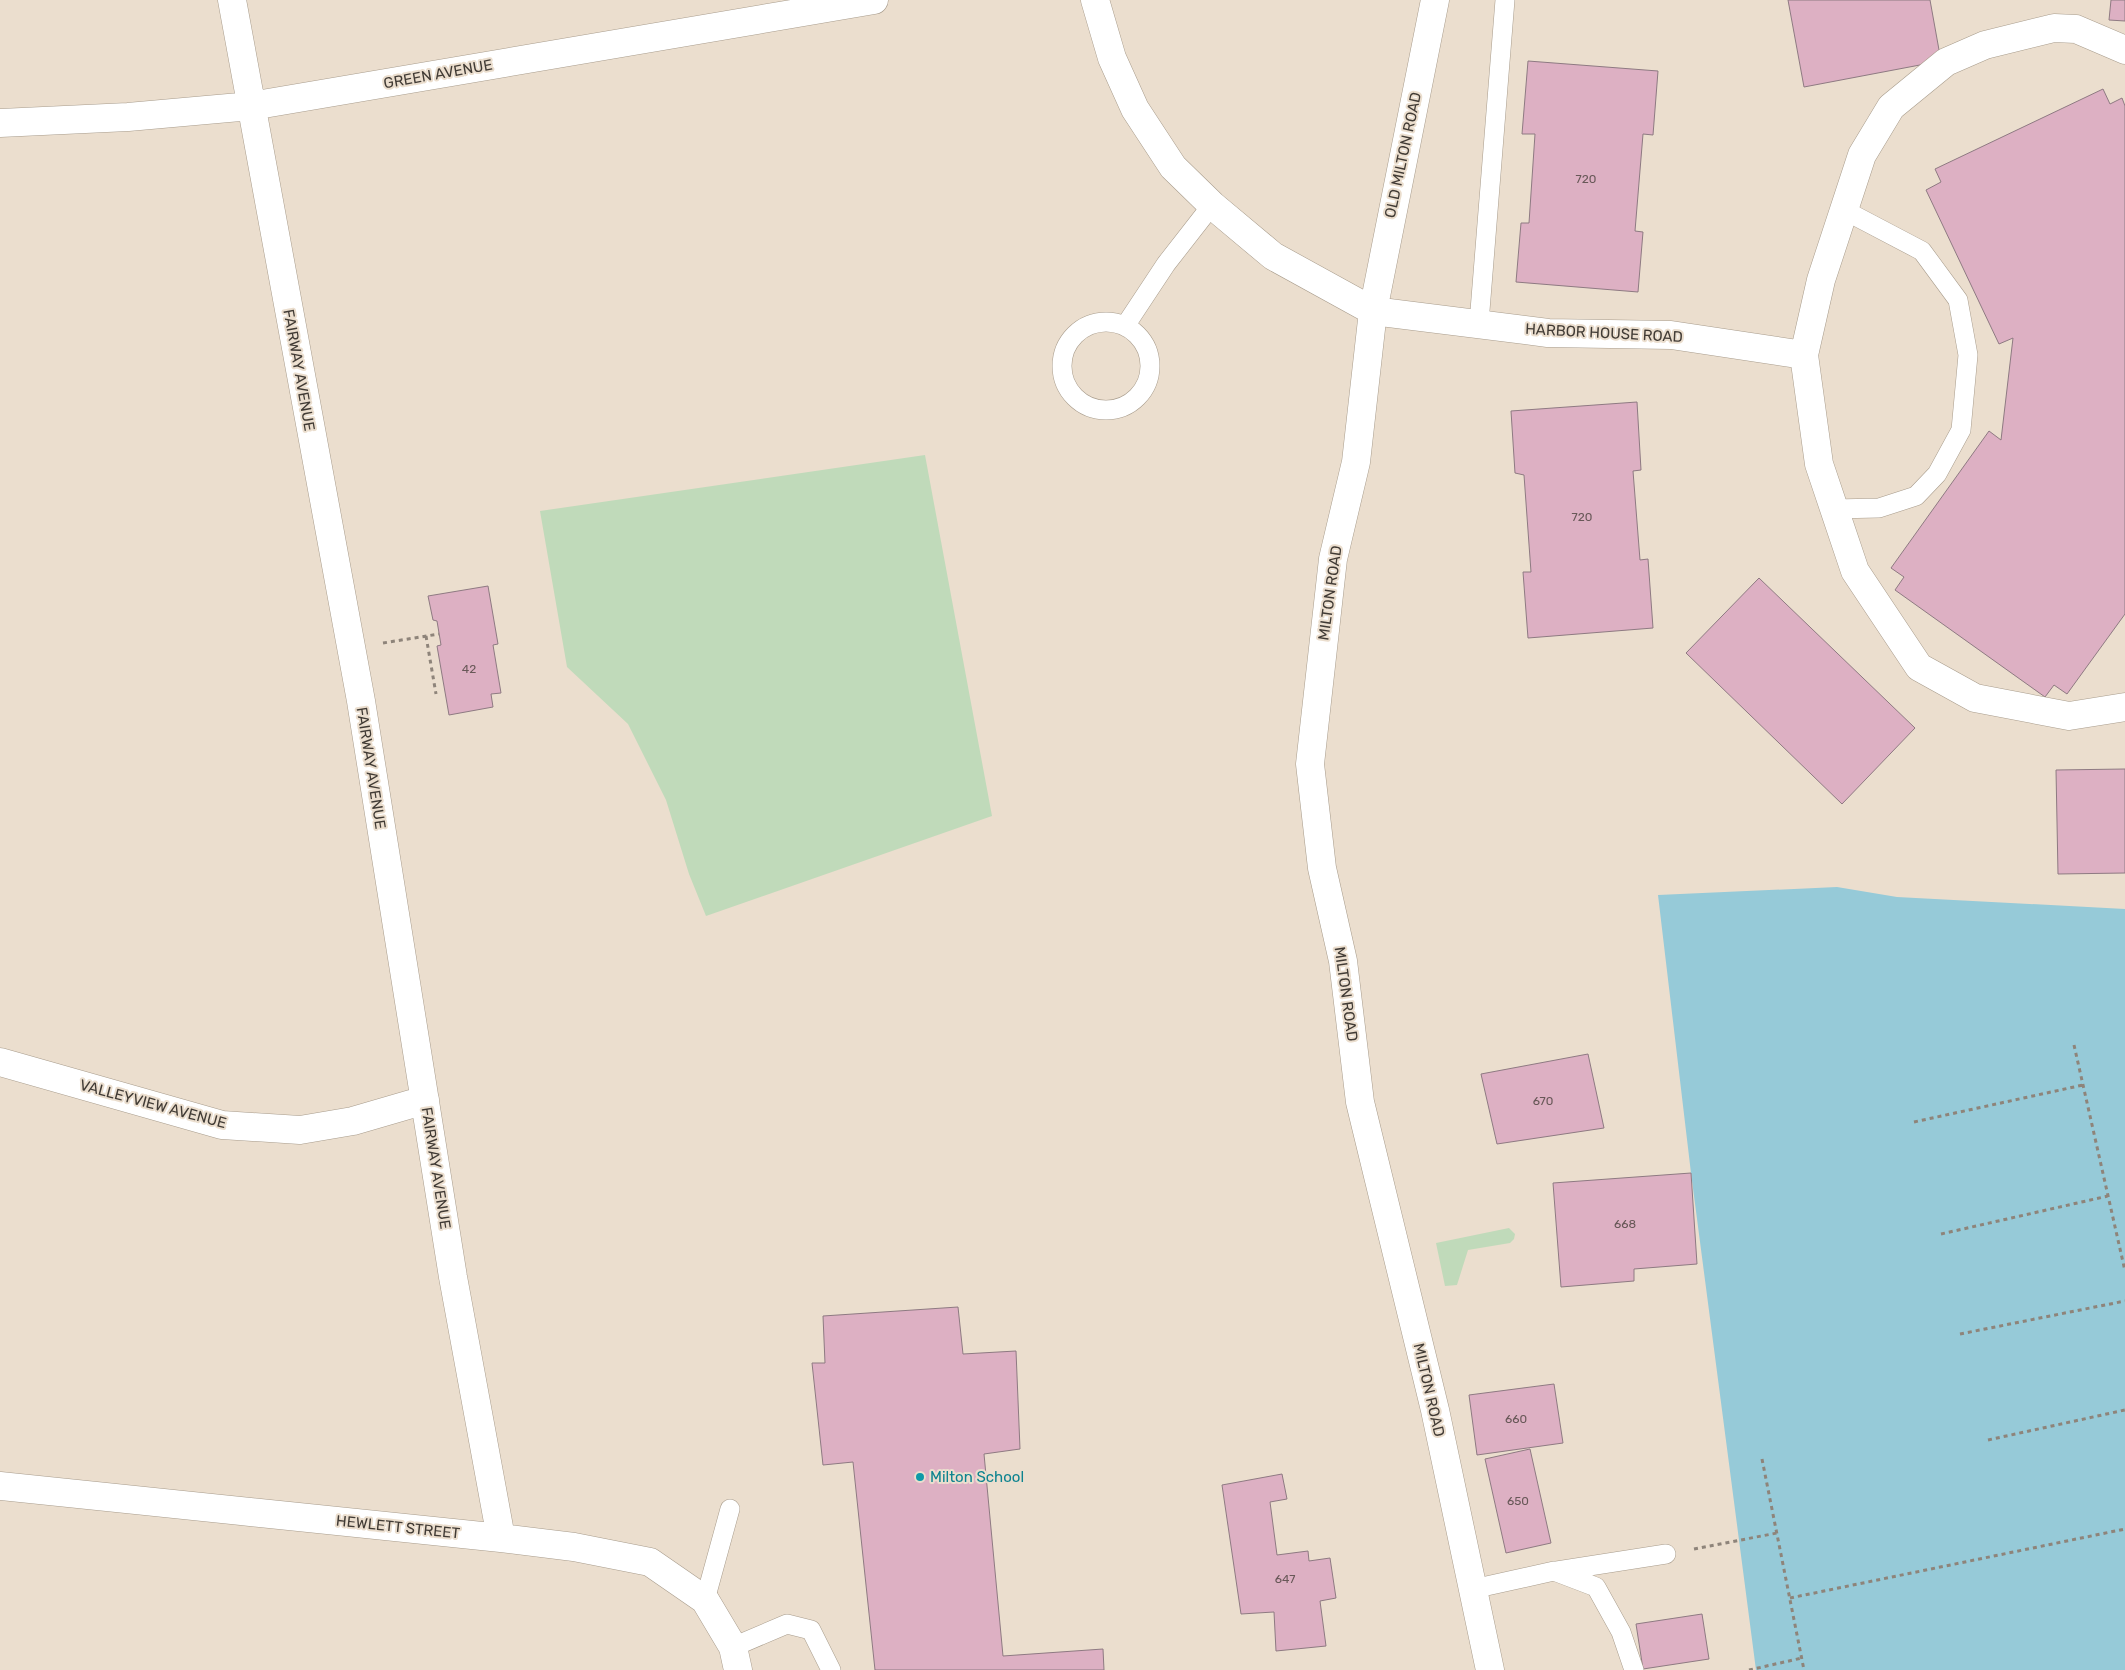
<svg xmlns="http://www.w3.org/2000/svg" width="2125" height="1670" font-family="Rubik,sans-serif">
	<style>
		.green { fill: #c0daba }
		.water { fill: #96cad8 }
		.building { fill: #ddb0c3; stroke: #8e7a82 }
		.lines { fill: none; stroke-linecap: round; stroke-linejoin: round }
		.lane-casing { stroke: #a89c8c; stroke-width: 20 }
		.street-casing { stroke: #a89c8c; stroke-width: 29 }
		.secondary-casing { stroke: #a89c8c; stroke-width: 29 }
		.path { stroke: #8e847a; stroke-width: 3; stroke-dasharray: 4 4; stroke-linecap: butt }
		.lane { stroke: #fff; stroke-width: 19 }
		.street { stroke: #fff; stroke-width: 28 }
		.secondary { stroke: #fff; stroke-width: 28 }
		.culture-dot { fill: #0f9aa8; stroke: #ebdece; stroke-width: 2 }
		.labels { text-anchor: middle; stroke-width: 4; stroke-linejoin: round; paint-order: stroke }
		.number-label { font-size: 12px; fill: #685858 }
		.street-label { font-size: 15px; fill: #413b35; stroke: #ebdece }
		.culture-label { font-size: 15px; fill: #0d838f; stroke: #ebdece; text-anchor: start }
	</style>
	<rect width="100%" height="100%" fill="#ebdece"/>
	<path class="green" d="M925,455L992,816L706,916L689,874L666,800L628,724L567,667L540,511Z
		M1509,1228L1515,1234L1514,1239L1510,1243L1468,1250L1457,1285L1445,1286L1436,1243Z"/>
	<path class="water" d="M1837,887L1897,897L2125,909V1670H1756L1691,1173L1658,895Z"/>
	<path class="building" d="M1788,0H1930L1941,61L1804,87Z
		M2111,0H2125V21L2109,20Z
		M1528,61L1658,71L1653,135L1643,134L1635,231L1643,232L1638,292L1516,282L1521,223H1529L1535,134H1522Z
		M2103,89L2110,104L2122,98L2125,106V614L2067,694L2054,685L2045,697L1895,590L1904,577L1891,568L1989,431L2001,440L2013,338L1999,344L1926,190L1941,182L1935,169Z
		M1637,402L1641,470L1633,471L1640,560L1648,559L1653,628L1528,638L1523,572H1531L1524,475L1515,473L1511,411Z
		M1759,578L1915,728L1842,804L1686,653Z
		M488,586L498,644L493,645L501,693L491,694L493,707L449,715L437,646L441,645L437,621L433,620L428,596Z
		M2125,769V873L2058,874L2056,770Z
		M1588,1054L1604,1128L1497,1144L1481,1074Z
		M1691,1173L1697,1264L1634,1269V1281L1561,1287L1553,1183Z
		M958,1307L963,1354L1016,1351L1020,1449L984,1454L1003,1656L1103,1649L1104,1670H875L853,1462L823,1465L812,1363H825L823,1316Z
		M1554,1384L1563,1443L1477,1455L1469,1395Z
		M1530,1449L1551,1543L1506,1553L1485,1459Z
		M1282,1474L1287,1499L1270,1502L1277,1555L1308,1551L1309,1561L1330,1558L1336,1598L1320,1601L1326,1646L1276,1651L1274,1612L1241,1614L1222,1485Z
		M1702,1614L1709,1659L1643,1669L1636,1624Z"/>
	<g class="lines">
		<defs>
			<path id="lane" d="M1062 366a44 44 0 1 1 88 0a44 44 0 1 1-88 0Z
				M1479,323L1505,0
				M1125,326L1166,264L1212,205
				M1834,509L1879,508L1916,496L1937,474L1961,430L1968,355L1958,300L1922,251L1844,210
				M1557,1571L1666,1554
				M1473,1589L1554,1571L1596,1587L1621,1632L1634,1670
				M705,1600L730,1509
				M733,1647L787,1624L811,1630L831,1670"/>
			<path id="street" d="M232,0L361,701L453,1277L501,1538
				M1435,0L1373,311L1548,333L1671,335L1804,355
				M2125,50L2076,29L2054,28L1985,45L1946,62L1891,107L1862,155L1821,280L1804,355L1819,464L1855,571L1919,667L1975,698L2069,716L2125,707
				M0,123L128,117L251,106L874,0
				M0,1062L222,1125L300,1130L353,1121L425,1100
				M0,1486L501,1538L574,1547L650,1562L705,1600L733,1647L738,1670"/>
			<path id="secondary" d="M1095,0L1112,58L1135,109L1173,167L1212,205L1273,256L1373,311L1356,462L1333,559L1310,764L1322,868L1343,961L1360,1102L1435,1410L1490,1670"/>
		</defs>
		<use href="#lane" class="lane-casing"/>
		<use href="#street" class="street-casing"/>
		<use href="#secondary" class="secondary-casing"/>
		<path class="path" d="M426,636L436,694
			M383,643L439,634
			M2074,1045L2125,1271
			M1914,1122L2083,1085
			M1941,1234L2108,1196
			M1960,1334L2125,1301
			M1988,1440L2125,1410
			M1762,1459L1804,1670
			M1694,1549L1777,1533
			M1790,1598L2125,1529
			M1749,1670L1802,1658"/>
		<use href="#lane" class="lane"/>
		<use href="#street" class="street"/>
		<use href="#secondary" class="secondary"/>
	</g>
	<circle class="culture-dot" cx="920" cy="1477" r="5"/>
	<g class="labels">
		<g class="number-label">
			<text x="1586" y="183">720</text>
			<text x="1582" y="521">720</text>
			<text x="469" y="673">42</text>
			<text x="1543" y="1105">670</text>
			<text x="1625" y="1228">668</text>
			<text x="1516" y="1423">660</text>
			<text x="1518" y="1505">650</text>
			<text x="1285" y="1583">647</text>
		</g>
		<g class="street-label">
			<text transform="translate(438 74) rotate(-10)" y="5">GREEN AVENUE</text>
			<text transform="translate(1403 155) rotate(-78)" y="5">OLD MILTON ROAD</text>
			<text transform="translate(1604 333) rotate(3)" y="5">HARBOR HOUSE ROAD</text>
			<text transform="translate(299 370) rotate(80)" y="5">FAIRWAY AVENUE</text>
			<text transform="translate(1330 593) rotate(-82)" y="5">MILTON ROAD</text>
			<text transform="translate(371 768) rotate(81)" y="5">FAIRWAY AVENUE</text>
			<text transform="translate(1346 994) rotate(82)" y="5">MILTON ROAD</text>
			<text transform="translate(153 1104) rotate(15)" y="5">VALLEYVIEW AVENUE</text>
			<text transform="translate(436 1168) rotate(81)" y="5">FAIRWAY AVENUE</text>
			<text transform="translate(1429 1390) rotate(77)" y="5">MILTON ROAD</text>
			<text transform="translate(398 1527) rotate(6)" y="5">HEWLETT STREET</text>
		</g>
		<g class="culture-label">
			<text x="930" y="1482">Milton School</text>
		</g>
	</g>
</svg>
